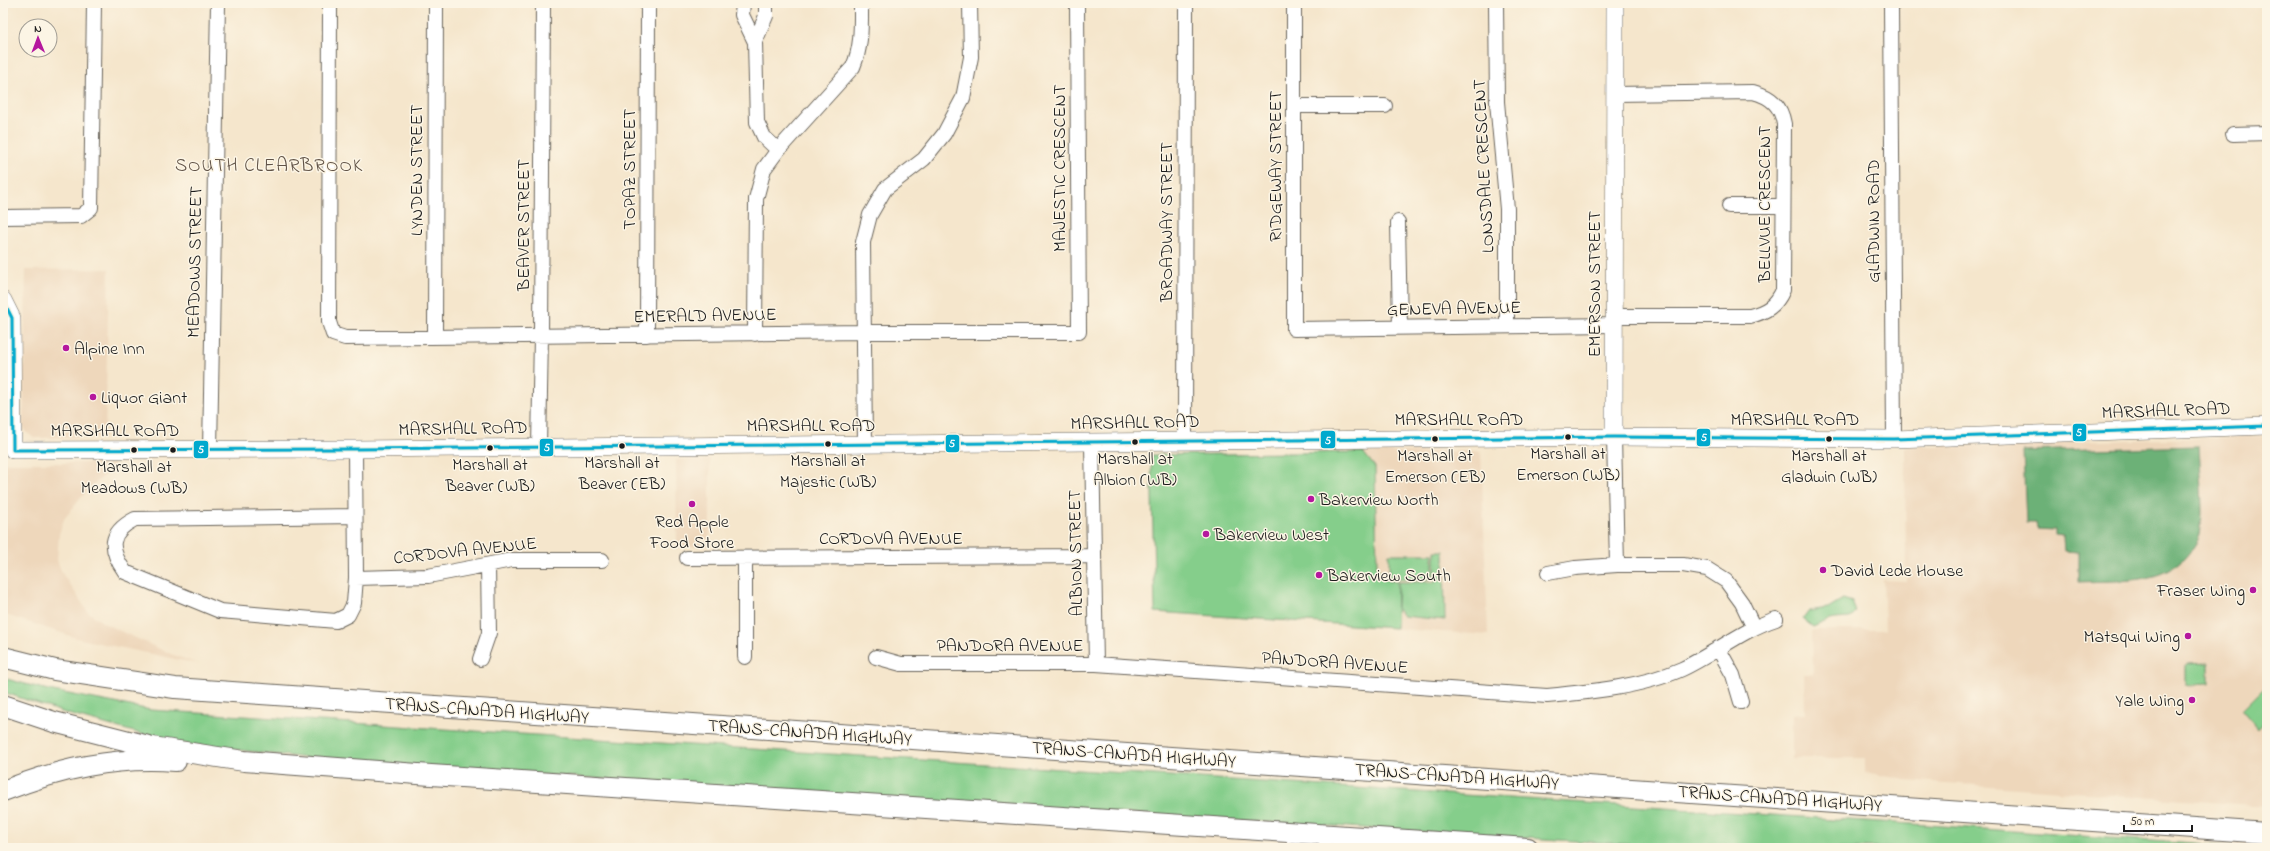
<svg xmlns="http://www.w3.org/2000/svg" width="2270" height="851" font-family="'Indie Flower',sans-serif">
	<style>
		.built { fill: #eed7bb }
		.green { fill: #85ce8b; stroke: #507554 }
		.forest { fill: #6cb177; stroke: #44664a }
		.lines { fill: none; stroke-linecap: round; stroke-linejoin: round }
		.minor-casing { stroke: #68635a; stroke-width: 16 }
		.major-casing { stroke: #68635a; stroke-width: 18 }
		.highway-casing { stroke: #68635a; stroke-width: 22 }
		.minor { stroke: #fff; stroke-width: 14 }
		.major { stroke: #fff; stroke-width: 17 }
		.highway { stroke: #fff; stroke-width: 20 }
		.bus-1-casing { stroke: #fcf5e5; stroke-width: 6 }
		.bus-1 { stroke: #00a9ce; stroke-width: 3 }
		.poi-dot { fill: #b5179e; stroke: #fcf5e5; stroke-width: 1.5 }
		.bus-dot { fill: #1c1c1c; stroke: #fcf5e5; stroke-width: 1.5 }
		.labels { text-anchor: middle; stroke-width: 3; stroke-linejoin: round; paint-order: stroke }
		.bus-label { font-size: 17px; fill: #1c1c1c; stroke: #fcf5e5 }
		.street-label { font-size: 18px; fill: #1c1c1c; stroke: #fcf5e5 }
		.poi-label { font-size: 18px; fill: #1c1c1c; stroke: #fcf5e5; text-anchor: start }
		.neighbourhood-label { font-size: 19px; letter-spacing: 1px; fill: #615347; stroke: #fcf5e5 }
		.line-badge { stroke: #fcf5e5; stroke-width: 1.5 }
		.badge-label { font-size: 11px; text-anchor: middle; font-weight: bold; fill: #fff }
	</style>
	<rect width="100%" height="100%" fill="#fcf5e5"/>
	<filter id="ink" filterUnits="userSpaceOnUse"><feTurbulence type="fractalNoise" baseFrequency=".025" numOctaves="2"/><feDisplacementMap in="SourceGraphic" scale="8" xChannelSelector="R" yChannelSelector="G"/><feConvolveMatrix kernelMatrix="1 2 1 2 8 2 1 2 1" color-interpolation-filters="sRGB"/></filter>
	<filter id="wash" filterUnits="userSpaceOnUse"><feTurbulence type="fractalNoise" baseFrequency=".012" numOctaves="4" result="noise"/><feDisplacementMap in="SourceGraphic" scale="16" xChannelSelector="R" yChannelSelector="G"/><feGaussianBlur stdDeviation="0.9" result="paint"/><feColorMatrix in="noise" values="0 0 0 0 0 0 0 0 0 0 0 0 0 0 0 0 0 1.4 0 .05"/><feComposite in="paint" operator="in"/></filter>
	<g filter="url(#wash)">
		<rect width="100%" height="100%" fill="#f5e6cc"/>
		<path class="built" d="M109,269L105,437L34,438L26,432L23,426L26,270Z
			M2267,436V806L1905,780L1865,772V758H1792V715L1805,714L1804,674H1813L1812,630H1885L1883,580L1906,581L1905,447Z
			M1481,451L1488,635L1155,612L1151,455Z
			M710,459V546L677,547L676,460Z
			M3,463H114V472L105,475L88,489L64,519L59,534L57,560L62,573L88,612L105,624L173,655L199,664L80,639L3,614Z"/>
		<path class="green" d="M1363,452L1375,467L1377,567L1388,581H1397L1396,628L1155,612L1151,455Z
			M1435,551H1444L1445,620L1403,616L1397,608L1398,582H1435Z
			M1389,554H1433V579H1389Z
			M1843,599L1852,602L1856,612L1850,618C1831,619 1831,619 1813,627L1803,619L1809,611L1828,608Z
			M2209,663V684L2186,685V664Z
			M3,678L48,690L151,710L1942,826L2249,848H1689L941,802L315,759L171,742L68,714L3,692Z
			M2265,687H2267V719L2258,729L2242,710Z"/>
		<path class="forest" d="M2198,446C2199,475 2205,507 2200,535C2198,541 2193,548 2189,553C2164,586 2117,580 2079,582V552L2064,551L2063,537L2055,536V530L2037,529L2036,523H2026L2023,451Z"/>
	</g>
	<g filter="url(#ink)">
		<g class="lines">
			<defs>
				<path id="minor" d="M330,3L329,322L333,334L345,338L864,332H1079L1077,3
					M743,3L742,15L755,42
					M766,3V16L755,42L757,122L764,137L778,150
					M1294,3V329L1614,325
					M1496,3L1497,102L1507,209V326
					M1891,3L1894,439
					M1294,106H1385
					M2233,134L2267,133
					M1729,206H1783
					M3,217L81,216L91,208L94,3
					M1398,222L1400,328
					M1614,316H1750C1766,312 1776,306 1783,290L1784,124C1781,106 1772,97 1753,92L1615,94
					M755,334L756,199L764,169L778,150L853,67C862,46 861,26 861,3
					M647,335L648,3
					M435,337L436,3
					M1614,437L1617,565
					M1185,442L1186,3
					M1092,443L1096,664
					M865,445L863,242L870,215L885,189L924,159L944,134L963,98L971,57L970,3
					M539,447L541,336L543,3
					M355,449L356,578L354,603L348,615L336,621L220,611L125,572C109,549 108,533 135,519L355,516
					M210,450L218,3
					M687,558L1094,556
					M1548,573L1575,568L1617,565H1683L1707,569L1726,581L1742,603L1754,628
					M356,578L428,576L512,560H602
					M1718,648L1733,675L1741,702
					M745,657V558
					M876,657L901,664H1096L1547,696C1590,692 1642,687 1682,669C1714,654 1742,630 1776,619
					M480,659L489,633L488,565"/>
				<path id="major" d="M3,300L12,318L13,450L355,449L1614,437L1894,439L2267,426
					M1614,437L1615,3"/>
				<path id="highway" d="M3,657L55,670L175,688L2267,833
					M3,705L54,722L152,747L244,761L431,775L1528,848
					M3,791C59,769 115,756 176,761"/>
			</defs>
			<use href="#minor" class="minor-casing"/>
			<use href="#major" class="major-casing"/>
			<use href="#highway" class="highway-casing"/>
			<use href="#minor" class="minor"/>
			<use href="#major" class="major"/>
			<use href="#highway" class="highway"/>
			<defs>
				<path id="bus-1" d="M3,300L12,318L13,450
					M13,450L355,449L1614,437L1894,439L2267,426"/>
			</defs>
			<use href="#bus-1" class="bus-1-casing"/>
			<use href="#bus-1" class="bus-1"/>
		</g>
	</g>
	<g class="poi-dot">
		<circle cx="66" cy="348" r="4"/>
		<circle cx="93" cy="397" r="4"/>
		<circle cx="1311" cy="499" r="4"/>
		<circle cx="692" cy="504" r="4"/>
		<circle cx="1206" cy="534" r="4"/>
		<circle cx="1823" cy="570" r="4"/>
		<circle cx="1319" cy="575" r="4"/>
		<circle cx="2253" cy="590" r="4"/>
		<circle cx="2188" cy="636" r="4"/>
		<circle cx="2192" cy="700" r="4"/>
	</g>
	<g class="bus-dot">
		<circle cx="1568" cy="437" r="3.5"/>
		<circle cx="1435" cy="439" r="3.5"/>
		<circle cx="1829" cy="439" r="3.5"/>
		<circle cx="1135" cy="442" r="3.5"/>
		<circle cx="828" cy="444" r="3.5"/>
		<circle cx="622" cy="446" r="3.5"/>
		<circle cx="490" cy="448" r="3.5"/>
		<circle cx="134" cy="450" r="3.5"/>
		<circle cx="173" cy="450" r="3.5"/>
	</g>
	<g class="labels">
		<g class="bus-label">
			<text x="1568" y="459">Marshall at<tspan x="1568" dy="21">Emerson (WB)</tspan></text>
			<text x="1435" y="461">Marshall at<tspan x="1435" dy="21">Emerson (EB)</tspan></text>
			<text x="1829" y="461">Marshall at<tspan x="1829" dy="21">Gladwin (WB)</tspan></text>
			<text x="1135" y="464">Marshall at<tspan x="1135" dy="21">Albion (WB)</tspan></text>
			<text x="828" y="466">Marshall at<tspan x="828" dy="21">Majestic (WB)</tspan></text>
			<text x="622" y="468">Marshall at<tspan x="622" dy="21">Beaver (EB)</tspan></text>
			<text x="490" y="470">Marshall at<tspan x="490" dy="21">Beaver (WB)</tspan></text>
			<text x="134" y="472">Marshall at<tspan x="134" dy="21">Meadows (WB)</tspan></text>
		</g>
		<g class="street-label">
			<text transform="translate(1275 166) rotate(-90)" y="6">RIDGEWAY STREET</text>
			<text transform="translate(1483 166) rotate(-93)" y="6">LONSDALE CRESCENT</text>
			<text transform="translate(1059 168) rotate(-90)" y="6">MAJESTIC CRESCENT</text>
			<text transform="translate(629 169) rotate(-90)" y="6">TOPAZ STREET</text>
			<text transform="translate(416 170) rotate(-90)" y="6">LYNDEN STREET</text>
			<text transform="translate(1764 204) rotate(-90)" y="6">BELLVUE CRESCENT</text>
			<text transform="translate(1873 221) rotate(-90)" y="6">GLADWIN ROAD</text>
			<text transform="translate(1166 222) rotate(-90)" y="6">BROADWAY STREET</text>
			<text transform="translate(523 225) rotate(-90)" y="6">BEAVER STREET</text>
			<text transform="translate(194 262) rotate(-89)" y="6">MEADOWS STREET</text>
			<text transform="translate(1594 284) rotate(-90)" y="6">EMERSON STREET</text>
			<text transform="translate(1454 308) rotate(-1)" y="6">GENEVA AVENUE</text>
			<text transform="translate(705 315) rotate(-1)" y="6">EMERALD AVENUE</text>
			<text transform="translate(2166 410) rotate(-2)" y="6">MARSHALL ROAD</text>
			<text x="1459" y="425">MARSHALL ROAD</text>
			<text x="1795" y="425">MARSHALL ROAD</text>
			<text transform="translate(1135 422) rotate(-1)" y="6">MARSHALL ROAD</text>
			<text x="811" y="431">MARSHALL ROAD</text>
			<text transform="translate(463 428) rotate(-1)" y="6">MARSHALL ROAD</text>
			<text x="115" y="436">MARSHALL ROAD</text>
			<text x="891" y="544">CORDOVA AVENUE</text>
			<text transform="translate(465 550) rotate(-6)" y="6">CORDOVA AVENUE</text>
			<text transform="translate(1075 553) rotate(-91)" y="6">ALBION STREET</text>
			<text x="1010" y="651">PANDORA AVENUE</text>
			<text transform="translate(1335 662) rotate(4)" y="6">PANDORA AVENUE</text>
			<text transform="translate(487 710) rotate(4)" y="6">TRANS-CANADA HIGHWAY</text>
			<text transform="translate(810 732) rotate(4)" y="6">TRANS-CANADA HIGHWAY</text>
			<text transform="translate(1134 754) rotate(4)" y="6">TRANS-CANADA HIGHWAY</text>
			<text transform="translate(1457 776) rotate(4)" y="6">TRANS-CANADA HIGHWAY</text>
			<text transform="translate(1780 798) rotate(4)" y="6">TRANS-CANADA HIGHWAY</text>
		</g>
		<g class="poi-label">
			<text x="74" y="354">Alpine Inn</text>
			<text x="101" y="403">Liquor Giant</text>
			<text x="1319" y="505">Bakerview North</text>
			<text x="692" y="527" text-anchor="middle">Red Apple<tspan x="692" dy="21">Food Store</tspan></text>
			<text x="1214" y="540">Bakerview West</text>
			<text x="1831" y="576">David Lede House</text>
			<text x="1327" y="581">Bakerview South</text>
			<text x="2245" y="596" text-anchor="end">Fraser Wing</text>
			<text x="2180" y="642" text-anchor="end">Matsqui Wing</text>
			<text x="2184" y="706" text-anchor="end">Yale Wing</text>
		</g>
		<g class="neighbourhood-label">
			<text x="269" y="171">SOUTH CLEARBROOK</text>
		</g>
	</g>
	<g class="line-badge">
		<rect x="2072" y="423" width="15" height="19" rx="4" fill="#00a9ce"/>
		<rect x="1696" y="428" width="15" height="19" rx="4" fill="#00a9ce"/>
		<rect x="1320" y="430" width="16" height="19" rx="4" fill="#00a9ce"/>
		<rect x="945" y="434" width="15" height="19" rx="4" fill="#00a9ce"/>
		<rect x="539" y="438" width="15" height="19" rx="4" fill="#00a9ce"/>
		<rect x="193" y="440" width="16" height="19" rx="4" fill="#00a9ce"/>
	</g>
	<g class="badge-label">
		<text x="2079" y="436">5</text>
		<text x="1704" y="441">5</text>
		<text x="1328" y="444">5</text>
		<text x="952" y="447">5</text>
		<text x="547" y="451">5</text>
		<text x="201" y="453">5</text>
	</g>
	<rect width="2270" height="851" fill="none" stroke="#fcf5e5" stroke-width="16"/>
	<g transform="translate(38 38) rotate(359)"><circle r="19" fill="#fcf5e5" stroke="#a29e95"/>
	<path d="M0-3L7 15L0 10L-7 15Z" fill="#b5179e"/>
	<text y="-6" font-size="11" font-weight="bold" text-anchor="middle" fill="#1c1c1c">N</text>
	</g>
	<path d="M2124 825v6h68v-6" fill="none" stroke="#1c1c1c" stroke-width="2"/>
	<text x="2130" y="825" font-size="12" fill="#1c1c1c" stroke="#fcf5e5" stroke-width="3" paint-order="stroke">50 m</text>
</svg>
